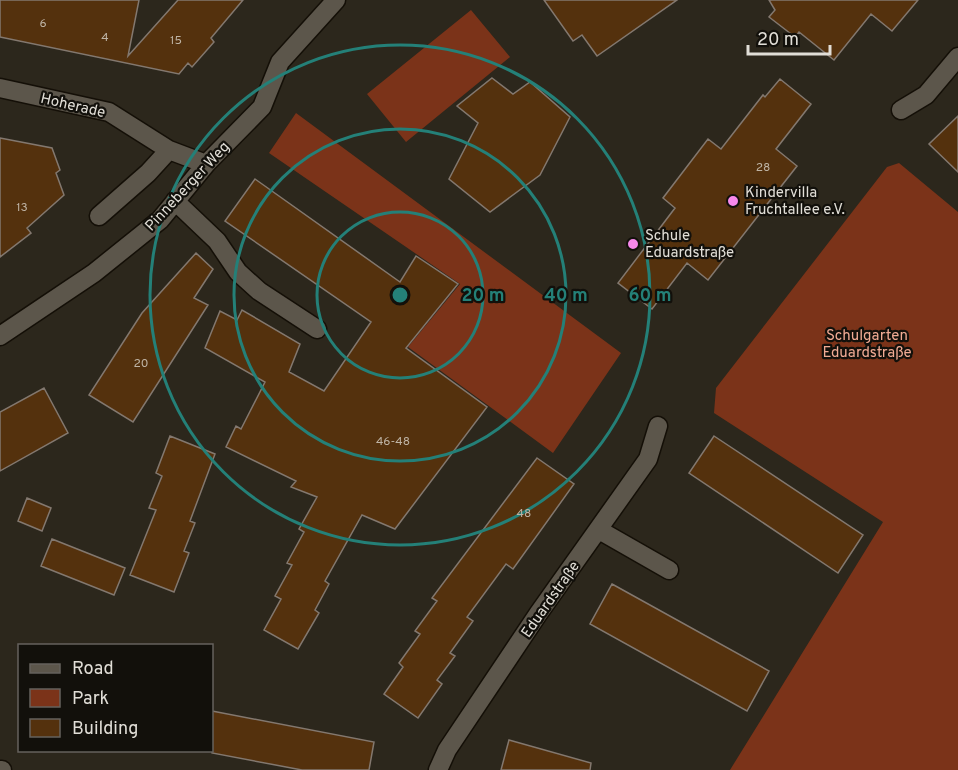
<svg xmlns="http://www.w3.org/2000/svg" width="958" height="770" font-family="Overpass,sans-serif">
	<style>
		.green { fill: #7b3319 }
		.building { fill: #54310d; stroke: #83786f; stroke-width: 1.5 }
		.lines { fill: none; stroke-linecap: round; stroke-linejoin: round }
		.minor-casing { stroke: #140f07; stroke-width: 21 }
		.minor { stroke: #5c564b; stroke-width: 18 }
		.ring { fill: none; stroke: #248078; stroke-width: 3 }
		.poi-dot { fill: #f788eb; stroke: #12100b; stroke-width: 2 }
		.labels { text-anchor: middle; stroke-width: 4.5; stroke-linejoin: round; paint-order: stroke }
		.number-label { font-size: 12px; fill: #beb3a4 }
		.street-label { font-size: 15px; fill: #e1ded7; stroke: #12100b }
		.poi-label { font-size: 15px; fill: #e1ded7; stroke: #12100b; text-anchor: start }
		.park-label { font-size: 15px; fill: #f1ab94; stroke: #12100b }
		.centre { fill: #248078; stroke: #12100b; stroke-width: 3 }
		.ring-label { font-size: 18px; text-anchor: middle; font-weight: bold; fill: #248078; stroke: #12100b; stroke-width: 4.5; stroke-linejoin: round; paint-order: stroke }
	</style>
	<rect width="100%" height="100%" fill="#2c271c"/>
	<path class="green" d="M471,10L510,57L406,142L367,94Z
		M296,113L621,353L553,453L408,347L460,284L269,153Z
		M899,163L958,212V770H730L883,522L714,413L716,388L887,167Z"/>
	<path class="building" d="M0,0H139L128,56L178,0H243L211,38L214,42L192,67L188,63L179,74L0,37Z
		M544,0H677L597,56L582,35L573,41Z
		M769,0H918L892,31L871,14L834,60L799,32L795,37L769,17L775,10Z
		M492,78L513,94L530,82L570,117L540,175L490,212L449,179L478,123L457,106Z
		M780,79L811,104L776,149L797,166L708,280L687,263L652,309L618,283L675,208L663,198L708,139L721,149L763,95L765,97Z
		M958,116V172L929,144Z
		M0,138L52,148L60,170L56,173L64,195L27,228L31,233L0,257Z
		M255,179L400,282L416,256L458,284L406,348L487,407L395,529L362,515L325,581L329,584L315,610L319,613L298,649L264,630L281,599L275,596L292,565L287,563L304,532L299,529L317,497L291,487L296,481L226,447L236,426L241,429L265,382L205,348L220,311L237,320L242,310L300,344L289,372L324,391L371,322L225,221Z
		M196,253L213,269L194,298L208,305L133,422L89,395L142,313Z
		M44,388L68,433L0,471V412Z
		M170,436L215,454L190,521L195,523L184,551L189,553L174,592L130,575L156,510L149,508L162,476L156,473Z
		M714,436L863,535L838,573L689,473Z
		M537,458L574,484L513,569L506,564L467,617L473,621L450,653L455,656L437,680L442,684L418,718L384,694L403,667L399,663L420,634L415,631L437,601L432,598Z
		M27,498L51,508L42,531L18,521Z
		M52,539L125,568L114,595L41,566Z
		M612,584L769,671L747,711L590,624Z
		M212,711L374,742L369,770H302L212,753Z
		M509,740L591,763L590,770H501Z"/>
	<g class="lines">
		<defs>
			<path id="minor" d="M0,88L109,112L169,150L206,164
				M901,110L926,95L958,57
				M175,201L217,241L238,272L259,291L317,329
				M99,216L148,173L169,150
				M0,336L94,273L160,220L206,164L262,107L280,62L336,0
				M599,530L669,570
				M0,770H2
				M438,770L447,750L538,614L648,459L658,426"/>
		</defs>
		<use href="#minor" class="minor-casing"/>
		<use href="#minor" class="minor"/>
	</g>
	<g class="ring">
		<circle cx="400" cy="295" r="83"/>
		<circle cx="400" cy="295" r="166"/>
		<circle cx="400" cy="295" r="250"/>
	</g>
	<g class="poi-dot">
		<circle cx="733" cy="201" r="6"/>
		<circle cx="633" cy="244" r="6"/>
	</g>
	<g class="labels">
		<g class="number-label">
			<text x="43" y="27">6</text>
			<text x="105" y="41">4</text>
			<text x="176" y="44">15</text>
			<text x="763" y="171">28</text>
			<text x="22" y="211">13</text>
			<text x="141" y="367">20</text>
			<text x="393" y="445">46-48</text>
			<text x="524" y="517">48</text>
		</g>
		<g class="street-label">
			<text transform="translate(73 105) rotate(13)" y="5">Hoherade</text>
			<text transform="translate(187 186) rotate(-47)" y="5">Pinneberger Weg</text>
			<text transform="translate(550 599) rotate(-55)" y="5">Eduardstraße</text>
		</g>
		<g class="poi-label">
			<text x="745" y="197">Kindervilla<tspan x="745" dy="17">Fruchtallee e.V.</tspan></text>
			<text x="645" y="240">Schule<tspan x="645" dy="17">Eduardstraße</tspan></text>
		</g>
		<g class="park-label">
			<text x="867" y="340">Schulgarten<tspan x="867" dy="17">Eduardstraße</tspan></text>
		</g>
	</g>
	<circle cx="400" cy="295" r="9" class="centre"/>
	<g class="ring-label">
		<text x="483" y="301">20 m</text>
		<text x="566" y="301">40 m</text>
		<text x="650" y="301">60 m</text>
	</g>
	<rect x="18" y="644" width="195" height="108" fill="#12100b" stroke="#65625d" stroke-width="1.5"/>
	<rect x="30" y="664" width="30" height="9" fill="#5c564b" stroke="#65625d" stroke-width="1.5"/>
	<text x="72" y="674" font-size="18" fill="#e1ded7">Road</text>
	<rect x="30" y="689" width="30" height="18" fill="#7b3319" stroke="#65625d" stroke-width="1.5"/>
	<text x="72" y="704" font-size="18" fill="#e1ded7">Park</text>
	<rect x="30" y="719" width="30" height="18" fill="#54310d" stroke="#65625d" stroke-width="1.5"/>
	<text x="72" y="734" font-size="18" fill="#e1ded7">Building</text>
	<path d="M748 45v9h82v-9" fill="none" stroke="#e1ded7" stroke-width="3"/>
	<text x="757" y="45" font-size="18" fill="#e1ded7" stroke="#12100b" stroke-width="4.5" paint-order="stroke">20 m</text>
</svg>
